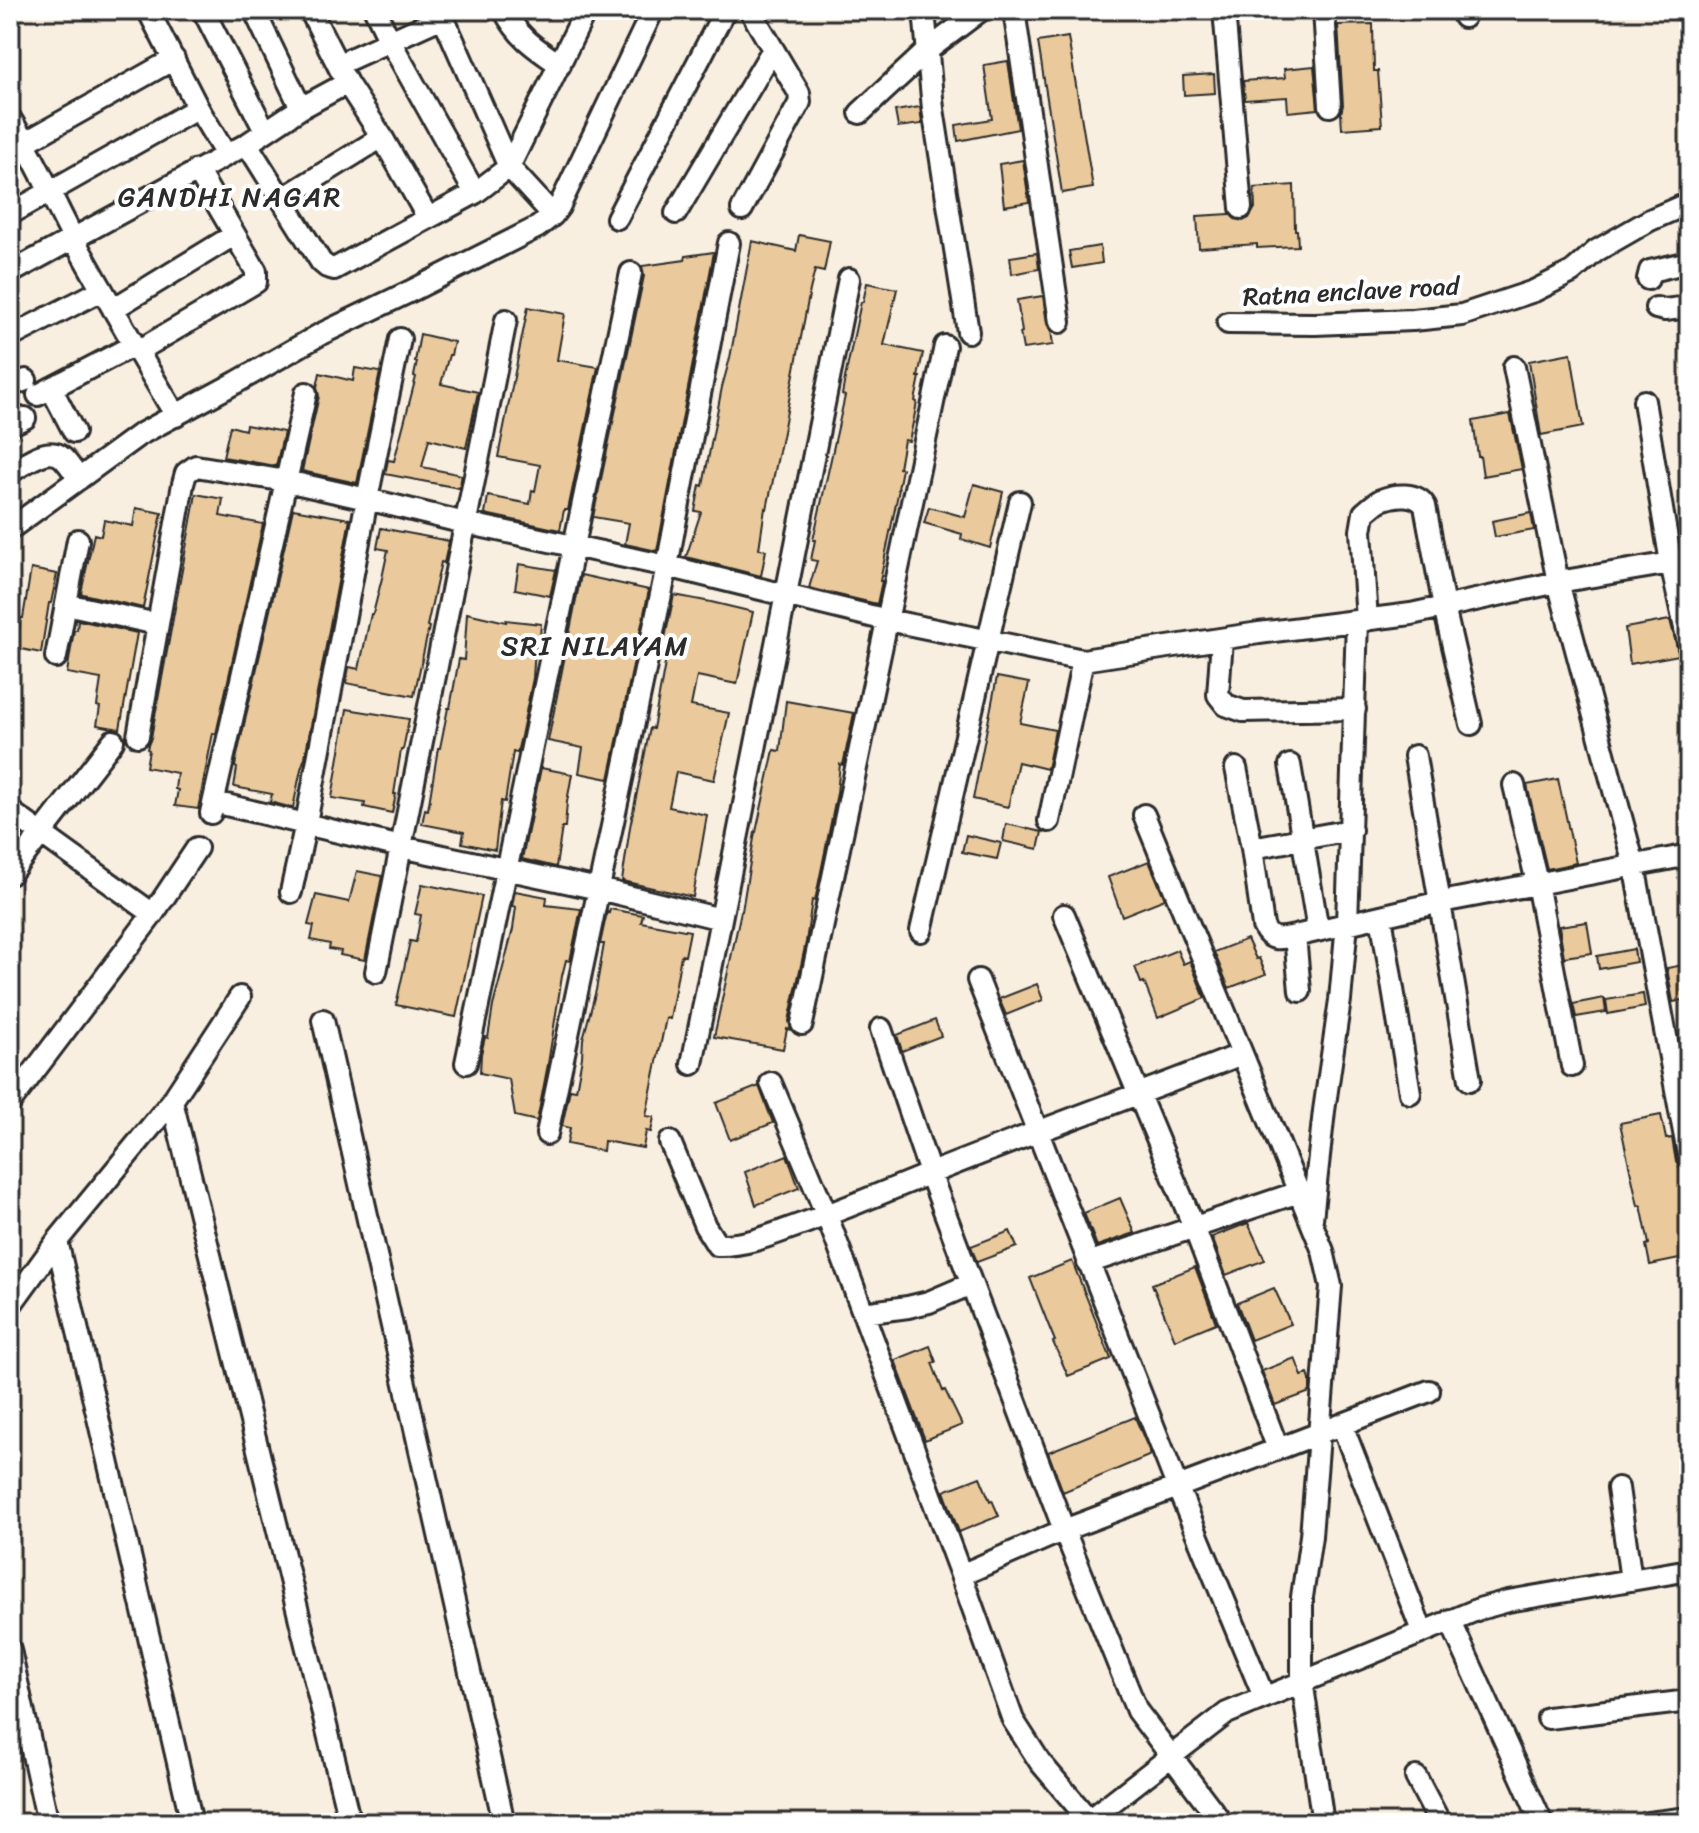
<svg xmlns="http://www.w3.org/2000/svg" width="1699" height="1833" font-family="Sriracha,sans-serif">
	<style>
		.building { fill: #eaca9c; stroke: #2b2b2b; stroke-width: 2 }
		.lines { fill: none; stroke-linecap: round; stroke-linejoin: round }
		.minor-casing { stroke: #2b2b2b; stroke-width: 26 }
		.minor { stroke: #fff; stroke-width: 20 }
		.labels { text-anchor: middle; stroke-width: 8; stroke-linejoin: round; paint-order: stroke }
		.street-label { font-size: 26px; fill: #2b2b2b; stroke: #fff }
		.neighbourhood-label { font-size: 28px; letter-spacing: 2px; fill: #2b2b2b; stroke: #fff }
	</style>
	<rect width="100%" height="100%" fill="#f9efe1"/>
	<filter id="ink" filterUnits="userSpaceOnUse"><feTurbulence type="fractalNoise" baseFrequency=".0125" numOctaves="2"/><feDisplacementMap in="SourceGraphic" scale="16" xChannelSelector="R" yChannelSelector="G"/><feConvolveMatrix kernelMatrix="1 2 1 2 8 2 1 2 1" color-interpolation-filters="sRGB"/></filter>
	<g filter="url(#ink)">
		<path class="building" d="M1373,24L1374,71H1378L1382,126L1342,129L1341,113L1343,105L1338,25Z
			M1068,37L1093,188L1062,193L1038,42Z
			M1008,61L1018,129L958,141L956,125L992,119L984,65Z
			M1314,66L1318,109L1288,112L1287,97L1245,100L1243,81L1285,78L1284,69Z
			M1214,74L1215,93L1184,95L1183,76Z
			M920,107L922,124L898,127L895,111Z
			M1023,160L1029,202L1004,206L999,164Z
			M1294,185L1295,230H1297L1298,246L1257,248V244L1199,248L1197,216L1230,214L1235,219L1243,221L1249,218L1255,208L1254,188Z
			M799,235L830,241L824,272L815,270L810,290L782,437L767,509L765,508L759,549L766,550L761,576L686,557L701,512L695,511L700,485L703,486L722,387L730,358L752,241L796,251Z
			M1100,246L1102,263L1072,268L1069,251Z
			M714,252L657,551L625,544L629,523L593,517L644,276L642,266L685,260L686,256Z
			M1037,253L1039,269L1012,274L1010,257Z
			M867,283L897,289L884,345L923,353L918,377H920L915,401L917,402L914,418L909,441L904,440L899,468L902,469L898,489H899L880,581H882L877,604L809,588L817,561L811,560L815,540H813L845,396L842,395L845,378L861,302H863Z
			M1043,296L1047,324L1051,331L1053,345L1023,349L1020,333L1022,332L1017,300Z
			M528,307L565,314L557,360L598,367L568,510H564L560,530L485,514L488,496L530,504L532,490L535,491L540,465L498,457Z
			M420,334L454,342L451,355H449L441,384L478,392L466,448L429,439L422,467L462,475L459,488L385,474L388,460L394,461L416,377L414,376L417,362H415Z
			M1571,353L1583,427L1541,435L1529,361Z
			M355,368L380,372L357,483L302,471L319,396L317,387L320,373L353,381Z
			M1510,414L1522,469L1483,476L1480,456H1478L1473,421Z
			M246,425L284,432L276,466L223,457L230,426L245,430Z
			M974,484L1003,492L990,548L961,539L962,534L924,523L929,507L965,517Z
			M196,494L223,499L220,516L263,524L216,734L213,733L198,809L175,806L178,790L175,789L177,773L146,767L149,750L147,749L148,745L151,738Z
			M136,508L162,513L143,608L83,594L81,593L94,534L101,536L104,520L133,526Z
			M293,509L350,519L305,757L301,769L293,808L270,802L272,794L234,787L237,768L235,767L236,760Z
			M1531,513L1534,530L1495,537L1492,521Z
			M381,528L449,541L444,563L441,562L427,626L429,627L414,696L346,683L349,667L359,669L371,614H373L382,578L388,550L377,548Z
			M519,564L556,570L550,596L515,589Z
			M31,569L57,574L51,603H49L41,653L16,648L21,618H23Z
			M581,575L649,590L609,779L579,773L583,748L548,741Z
			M674,595L711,602L753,612L737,684L697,676L691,706L729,713L714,780L676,772L669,807L707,815L693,897L622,881L630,827L650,728L653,729L666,658L661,657Z
			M467,613L506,622V620L541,624L539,649L535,648L533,678L521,736L517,753L513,752L505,802L501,801L495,850L462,843L464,832L422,824L425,809L428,810L438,748H440L448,708H450L459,659L464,660Z
			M78,620L137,633L120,729L97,725L100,707L97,706L101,679L67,673L74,630H77Z
			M1670,620L1679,655L1630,664L1625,628Z
			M997,677L1029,683L1020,723L1055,730L1047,769L1018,762L1008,807L973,799Z
			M786,701L854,713L843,765L840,764L837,793L815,901L812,900L806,942L789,1021L791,1030L787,1029L783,1049L714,1037L741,911H742L755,832H756L774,750L780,751Z
			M347,709L409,719L403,750H401L394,794H396L392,813L364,807L365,803L332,798Z
			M541,768L572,774L567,802L565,827H562L556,867L522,859Z
			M1558,779L1576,863L1547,869L1527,785Z
			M1006,824L1042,832L1038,849L1003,841Z
			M966,835L1001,843L997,859L962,852Z
			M1149,861L1165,899L1122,916L1108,877Z
			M357,871L382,876L365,960L340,955L341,951L329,949L330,944L311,940L314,926L308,925L316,895L349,902Z
			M422,884L482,896L456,1017L396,1005L410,941L416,942L421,915L415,914Z
			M515,891L547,897L546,905L581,909L570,961L566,960L562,976L548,1064L537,1121L515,1116L509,1079L480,1073L481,1054L485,1037L488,1038L493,1006L513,929L516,907L512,906Z
			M610,909L643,915L641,922L690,931L685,956L681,955L670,1019L666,1018L651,1091L646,1116L654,1117L651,1132L646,1131L643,1148L604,1141L603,1151L567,1144L570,1128L562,1126L570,1089L576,1090L582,1057L583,1039L596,990L604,944H600L607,912L609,913Z
			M1587,922L1592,953L1564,957L1559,926Z
			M1247,939L1256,959L1259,958L1266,974L1229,988L1214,952Z
			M1634,949L1636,962L1599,969L1597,956Z
			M1177,950L1183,964L1190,961L1205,998L1158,1018L1144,982L1141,983L1135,967Z
			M1689,964V999L1673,1002L1667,968Z
			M1037,984L1043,1000L1006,1015L999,999Z
			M1643,994L1645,1007L1608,1014L1606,1000Z
			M1604,998L1606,1012L1576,1017L1573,1004Z
			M935,1020L941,1036L902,1051L897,1035Z
			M759,1086L773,1123L730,1140L716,1103Z
			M1661,1115L1666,1139L1672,1138L1676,1162L1680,1168L1685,1171L1681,1172L1685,1192H1682L1689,1227V1230L1686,1231L1689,1257L1650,1265L1646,1245L1649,1244L1641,1205L1638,1206L1620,1123Z
			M787,1155L799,1188L756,1205L745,1172Z
			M1120,1198L1135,1233L1097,1246L1084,1213Z
			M1248,1223L1265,1260L1226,1275L1212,1237Z
			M1010,1231L1017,1247L977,1262L971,1246Z
			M1072,1261L1111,1359L1068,1376L1053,1342L1055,1341L1048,1324L1030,1278Z
			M1195,1267L1216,1323L1175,1340L1152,1284Z
			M1274,1288L1291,1324L1251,1340L1237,1303Z
			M930,1346L936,1362L932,1363L943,1391L945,1390L962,1425L925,1440L895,1360Z
			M1295,1358L1302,1376L1308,1374L1310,1380V1392L1275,1405L1262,1371Z
			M1135,1417L1151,1455L1063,1492L1048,1452Z
			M980,1477L990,1501L992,1500L999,1516L959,1532L944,1491Z"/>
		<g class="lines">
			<defs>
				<path id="minor" d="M148,10L198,108L226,155
					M203,10L265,131
					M254,10L301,108
					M310,10L347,83L382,137L428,218
					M375,10L390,41L475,193
					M440,10L509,167L553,215
					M504,10C519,38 534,47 560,65
					M924,10L933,109L968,332
					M1014,10L1060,322
					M1224,10L1241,208
					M1324,10L1330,106
					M1463,10L1464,17
					M339,64L443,17
					M860,113L928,50L981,10
					M10,118C34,156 52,198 73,238C106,298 141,357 176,416
					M247,144L321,262L327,267L334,269L475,193L509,167L586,10
					M10,151L174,59
					M282,199L382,137
					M742,209L800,102L799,93L750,10
					M676,213L773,49
					M10,214L198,108
					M617,218L725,10
					M10,273L247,144L301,108L347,83
					M1648,279L1650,271L1689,262
					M1656,308L1665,310L1689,307
					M113,309L234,235
					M1228,323L1315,324L1413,320L1462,315L1534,291L1572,272L1596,251L1650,220L1689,203
					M10,337L102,290
					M138,351L256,282V271L197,170
					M1514,367L1558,582L1634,865L1689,1159
					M10,386L26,380
					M51,388L74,432
					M38,395L134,345
					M1644,401L1671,563L1689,647
					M10,425L25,418
					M10,472C24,465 48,444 63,458C69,464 74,472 79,479
					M10,529L139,435L237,382L321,334L413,290L538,227L553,215L559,207L653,10
					M66,604L157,624
					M1367,620L1361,531L1364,513C1369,509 1375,503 1381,500C1395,494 1417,492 1425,506L1444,607L1471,724
					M1222,639L1218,695L1226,705L1243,711L1355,709
					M56,657L78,540
					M138,736L183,484L186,473L196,466L286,481L367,499L465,523L667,566L887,620L1083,660L1259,633L1411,614L1558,582L1689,560
					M1415,756L1470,1080
					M1290,765L1318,930
					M1236,768L1252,848L1263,926C1270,942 1280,939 1295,936L1441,902L1689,855
					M1514,785L1537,883L1572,1066
					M214,802L401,847L599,889L721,919
					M10,811L153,914
					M211,813L306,393
					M1144,815L1323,1251L1331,1286L1311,1536L1302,1597V1680L1323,1823
					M1049,821L1083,660
					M1252,848L1351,830
					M10,874L113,741
					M291,892L306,823L367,499L400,339
					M1381,916L1410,1093
					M921,931L1020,502
					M1295,936L1300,991
					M376,972L506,320
					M978,980L1177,1486L1264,1697
					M323,1020L504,1823
					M802,1024L945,346
					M881,1029L930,1173L1064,1530L1137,1711L1222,1823
					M466,1063L631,273
					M692,1064L849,279
					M771,1083L827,1216L961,1575L1013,1720L1040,1762L1089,1820
					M172,1101L350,1823
					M10,1103L153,914L197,848
					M547,1134L667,566L729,243
					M670,1142L705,1226L717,1245C746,1246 771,1235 799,1225C843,1210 886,1191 929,1174C1033,1132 1138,1095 1242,1054
					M1312,1219L1324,1111L1340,1000L1347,923L1357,621
					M57,1241L192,1823
					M1088,1263L1299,1192
					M10,1306L57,1241L172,1101L240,997
					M863,1313L908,1307L929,1302L971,1284
					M1342,1425L1422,1631
					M1278,1449L1429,1391
					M1618,1488L1631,1580
					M961,1575L1064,1530L1278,1449L1194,1227L1064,915
					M1450,1620L1542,1823
					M10,1650L48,1823
					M1548,1718L1689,1701
					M1416,1777L1440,1823
					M1085,1823L1227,1713L1479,1609L1508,1601L1689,1570
					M1648,1823L1689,1818"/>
			</defs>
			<use href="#minor" class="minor-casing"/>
			<use href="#minor" class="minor"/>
		</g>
	</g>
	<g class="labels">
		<g class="street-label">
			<text transform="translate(1351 291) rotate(-3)" y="9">Ratna enclave road</text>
		</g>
		<g class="neighbourhood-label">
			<text x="230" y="206">GANDHI NAGAR</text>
			<text x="595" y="655">SRI NILAYAM</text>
		</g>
	</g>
	<rect width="1699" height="1833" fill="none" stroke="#fff" stroke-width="40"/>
	<rect x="20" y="20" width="1659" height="1793" fill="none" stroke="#2b2b2b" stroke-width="3" filter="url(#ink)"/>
</svg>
